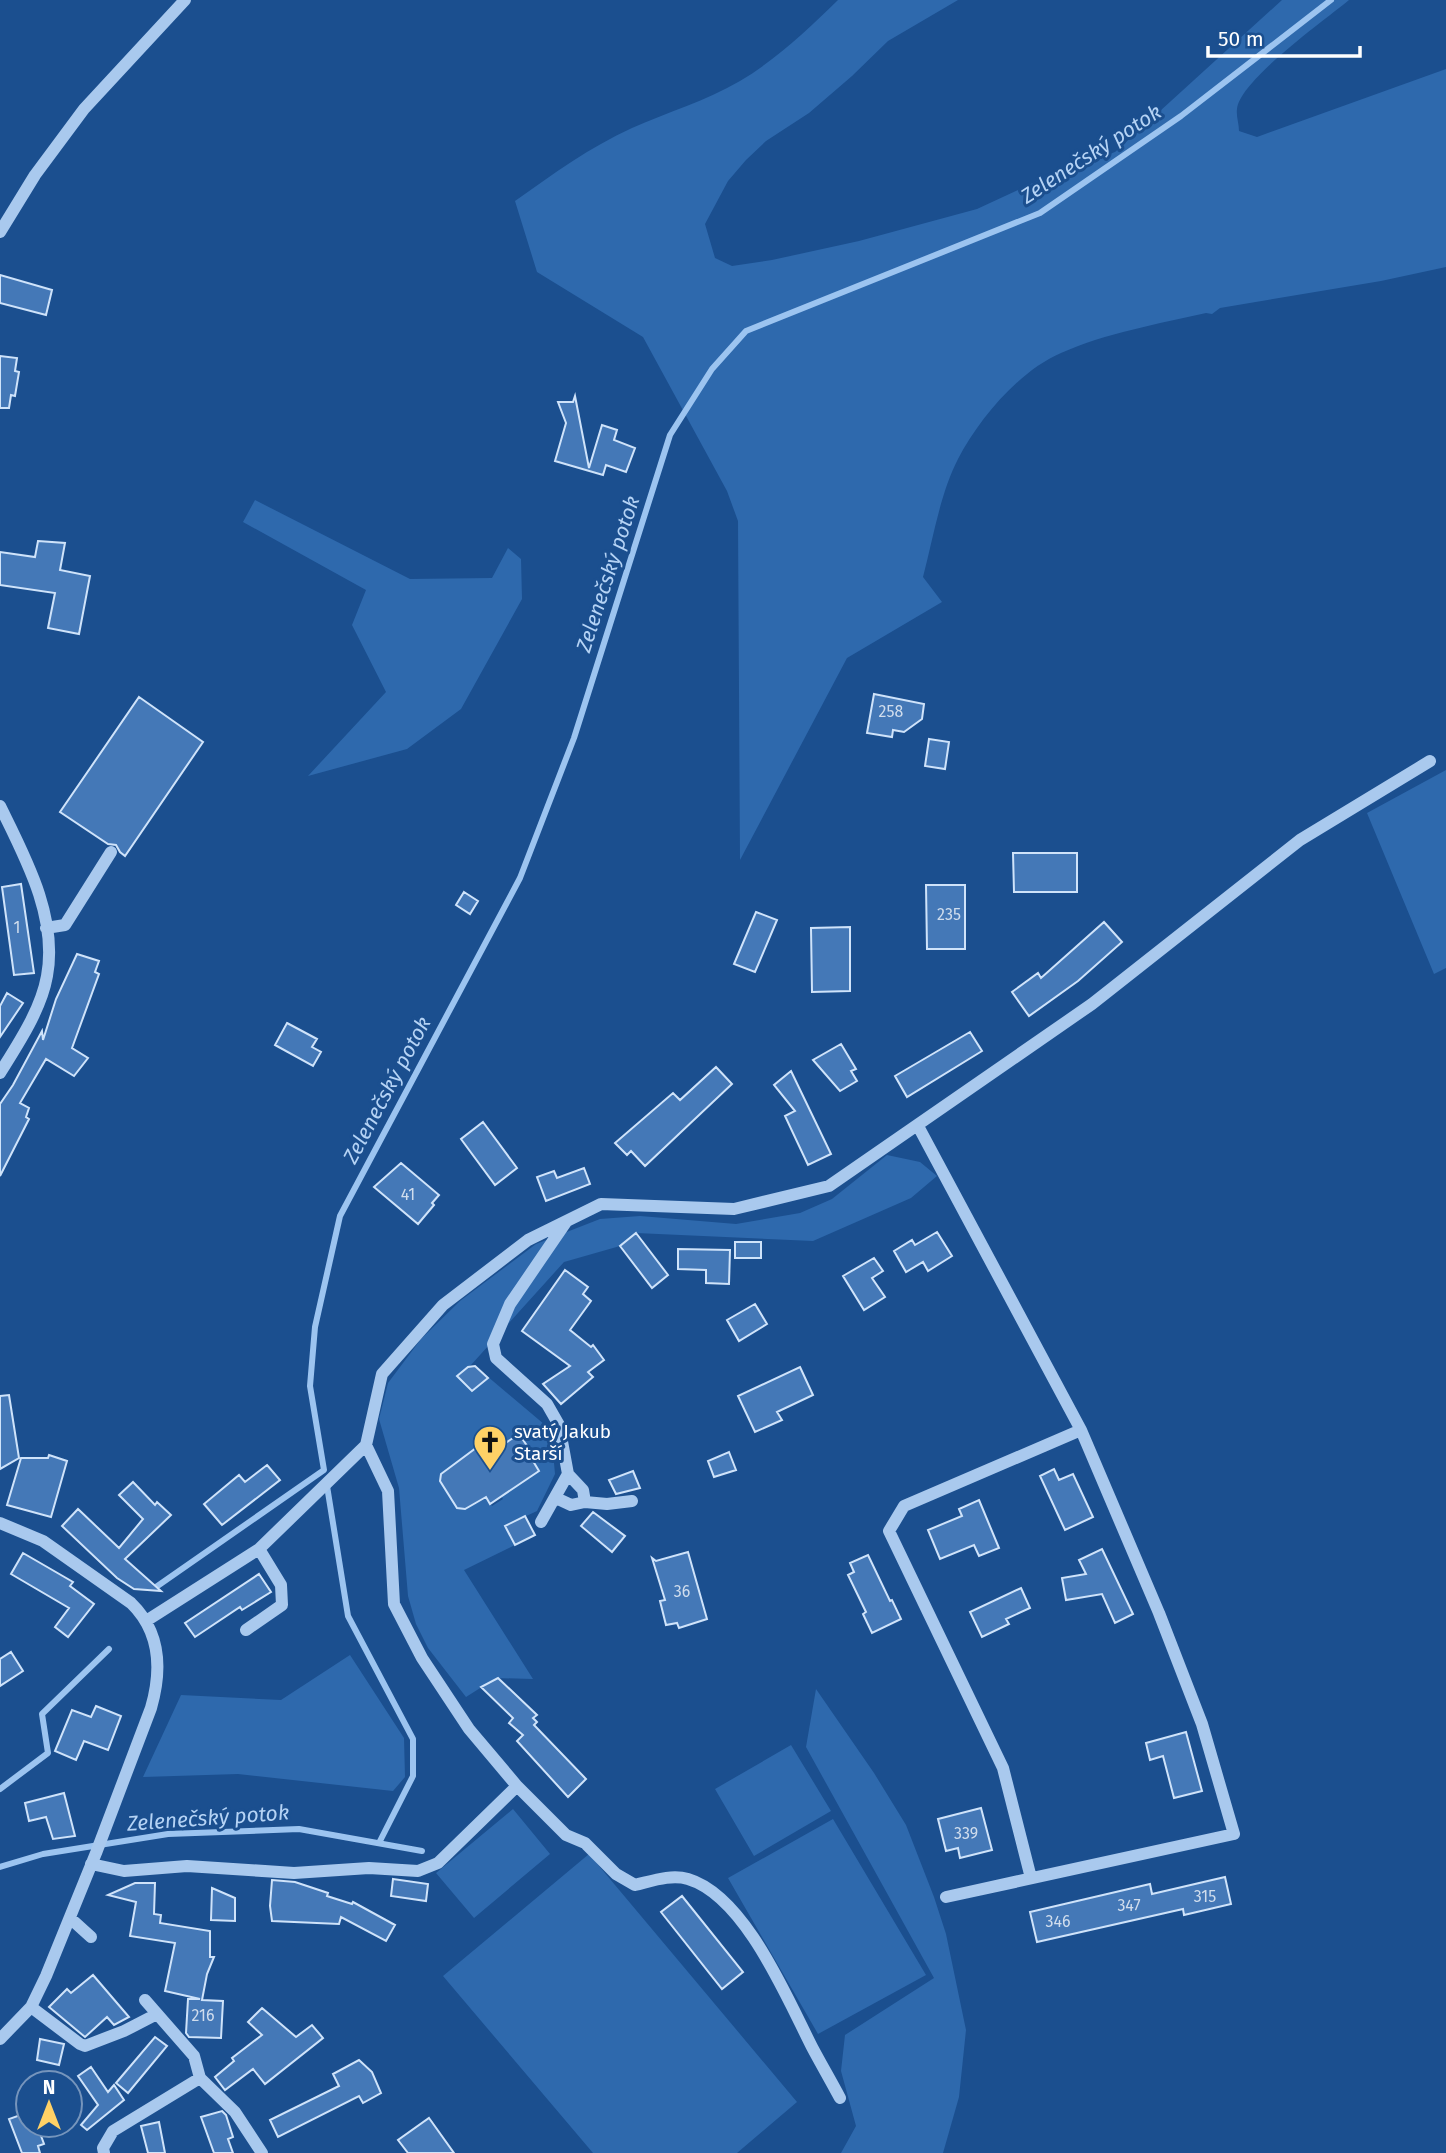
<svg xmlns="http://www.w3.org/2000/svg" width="1446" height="2153" font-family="'Fira Sans',sans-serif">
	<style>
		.green { fill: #2e69ad; fill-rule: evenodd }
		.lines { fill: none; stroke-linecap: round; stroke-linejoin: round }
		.stream { stroke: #9cc4f0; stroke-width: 6 }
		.building { fill: #4478b7; stroke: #cfe3fa; stroke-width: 2 }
		.minor { stroke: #a9c9ee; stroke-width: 12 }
		.labels { text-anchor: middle; stroke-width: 6; stroke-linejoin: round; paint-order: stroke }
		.number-label { font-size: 16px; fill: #d0dded }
		.poi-label { font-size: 19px; fill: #fff; stroke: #1b4f8f; text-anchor: start }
		.water-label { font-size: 21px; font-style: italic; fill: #b5d3f5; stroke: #1b4f8f }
	</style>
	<rect width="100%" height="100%" fill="#1b4f8f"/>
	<path class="green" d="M838,0H958L888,41L852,76L809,113L766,141L746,160L728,181L705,224L715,258L732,266L772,260L859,241L977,209L1033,183L1115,152L1282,0H1349C1325,20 1240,80 1237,109C1236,116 1239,124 1239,131L1257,137L1446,69V267L1381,281L1220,308L1212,314L1206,313C1158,324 1106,333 1061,353C1019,371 979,419 958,459C940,494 933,539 923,577L942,602L847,658L740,860L738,521L727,491L643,337L537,272L515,201C553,174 590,147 632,128C668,112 706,101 740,81C777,59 807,30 838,0Z
		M255,500L410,579L492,578L508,548L521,559L522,599L461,709L407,749L308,776L386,692L352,625L366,590L243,522Z
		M1446,770V968L1434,974L1367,813Z
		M887,1155L920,1162L937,1176L911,1198L813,1241L636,1233L620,1246L564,1262L471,1365L458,1375L471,1390L487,1379V1376L551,1430L555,1474L537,1511L505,1526L515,1545L464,1570L533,1679L496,1678L466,1697L428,1648L416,1624L408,1596L399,1488L379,1419L388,1383L421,1339L460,1301L536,1244L600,1219L640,1216L736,1224L800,1213L832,1199ZM519,1434L539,1471L525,1480L498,1491L503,1499L492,1506L487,1498L465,1509L457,1508L440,1481L442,1474L476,1449L479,1450L495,1440L504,1444Z
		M350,1655L404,1738L405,1777L393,1791L238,1774L143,1777L181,1695L281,1700Z
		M816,1689L874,1773L906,1825L934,1897L946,1934L966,2030L959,2097L943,2153H841L856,2126L841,2071L845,2035L934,1978L806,1747Z
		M791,1745L831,1811L754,1856L715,1789Z
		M513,1809L550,1854L474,1918L436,1873Z
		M833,1819L926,1975L818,2034L728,1878Z
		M589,1854L797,2102L737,2153H593L443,1976Z"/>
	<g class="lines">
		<path class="stream" d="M327,1486L348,1616L413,1739V1776L379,1843
			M156,1587L324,1470L310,1386L315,1327L340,1216L520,878L574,738L670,435L712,369L746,331L1040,213L1181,116L1331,0
			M0,1789L48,1753L42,1714L109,1649
			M0,1867L43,1854L168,1834L299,1829L422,1851"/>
	</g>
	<path class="building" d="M0,275L52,290L46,315L0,303Z
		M0,356L17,358L15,371L19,372L15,396L11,395L9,408H0Z
		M575,396L589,468L602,425L617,430L614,440L635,448L626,472L606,465L603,475L555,461L566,423L558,402H573Z
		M38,541L65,543L60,570L90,576L79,634L48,628L55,593L0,585V552L35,557Z
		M874,694L924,704L922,719L904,732L893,730L892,737L867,733Z
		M139,697L203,742L125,856L120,852L116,845L108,844L60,812Z
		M929,739L949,742L945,769L925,766Z
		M1013,853H1077V892H1014Z
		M21,884L34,973L14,975L2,887Z
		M926,885H965V949H927Z
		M464,892L478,901L470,914L456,905Z
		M756,912L777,920L755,972L734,964Z
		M1104,922L1122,942L1078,981L1029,1016L1012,992L1038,973L1041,978Z
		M850,927V991L812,992L811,928Z
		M77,954L99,961L95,972L99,974L72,1048L88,1058L74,1076L46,1059L20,1103L29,1108L26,1117L29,1119L0,1176V1104L13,1085L42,1031L43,1040L56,999Z
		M7,993L23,1003L0,1037V1006Z
		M287,1023L317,1039L312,1047L321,1052L313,1066L275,1045Z
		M970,1032L982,1051L907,1097L895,1076Z
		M841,1044L856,1069L851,1071L857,1081L840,1091L813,1060Z
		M716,1067L732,1084L645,1166L631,1151L627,1155L615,1143L673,1093L680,1100Z
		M791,1071L831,1154L808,1165L785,1116L795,1111L774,1085Z
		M483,1122L517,1168L495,1185L461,1139Z
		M401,1163L439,1195L432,1203L434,1205L418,1224L374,1187Z
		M584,1168L590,1184L546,1201L537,1177L554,1171L557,1178Z
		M937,1232L952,1256L928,1271L923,1262L906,1272L894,1251L912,1240L915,1245Z
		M636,1233L668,1275L652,1288L620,1246Z
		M735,1242H761V1258H735Z
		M678,1249L730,1250L729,1284L706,1283V1270L678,1269Z
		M874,1258L883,1271L872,1278L885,1297L864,1310L843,1276Z
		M565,1270L588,1287L583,1294L591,1301L570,1330L591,1347L593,1345L604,1360L588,1372L593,1377L561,1404L543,1384L570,1366L522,1331Z
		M755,1304L767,1324L739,1341L727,1320Z
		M475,1366L488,1378L472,1391L457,1376L468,1367Z
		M800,1367L813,1395L777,1412L782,1420L755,1432L738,1396Z
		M9,1395L19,1458L0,1469V1396Z
		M519,1434L534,1456L533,1461L539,1471L490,1504L486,1497L465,1509L457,1508L440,1481L441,1474L476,1448L479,1450L495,1440L504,1444Z
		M729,1452L736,1470L714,1477L708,1461Z
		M49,1455L67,1461L51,1517L7,1505L21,1458H48Z
		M267,1465L280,1480L222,1525L204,1504L239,1475L245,1482Z
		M1054,1469L1059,1480L1073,1474L1093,1517L1065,1530L1040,1476Z
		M633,1471L640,1488L616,1494L609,1480Z
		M133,1482L155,1505L157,1502L171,1515L125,1559L161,1591L134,1589L117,1578L62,1526L78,1509L119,1548L143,1519L119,1495Z
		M979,1500L999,1548L979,1556L974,1545L940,1559L928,1530L962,1516L959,1509Z
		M593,1512L625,1536L612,1552L581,1526Z
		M525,1516L535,1535L515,1545L505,1526Z
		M1102,1549L1133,1614L1115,1623L1102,1594L1066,1600L1062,1578L1086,1574L1079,1560Z
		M688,1552L707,1619L679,1628L677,1623L666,1625L660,1601L665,1600L652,1558L656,1561Z
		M23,1553L73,1582L70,1586L94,1604L68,1637L55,1627L69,1608L11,1574Z
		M868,1555L890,1601L892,1600L901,1619L872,1633L863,1614L866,1612L848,1575L854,1572L850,1563Z
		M259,1574L271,1592L242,1610L240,1607L195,1637L185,1623Z
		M1021,1588L1030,1608L1006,1619L1009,1624L982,1637L970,1612Z
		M11,1652L23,1671L0,1686V1659Z
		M498,1678L537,1715L533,1718L537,1722L534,1725L586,1779L568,1797L517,1741L523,1735L509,1723L513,1718L481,1687Z
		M96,1706L121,1716L108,1750L84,1741L76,1760L55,1751L72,1710L91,1717Z
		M1186,1732L1202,1791L1174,1798L1163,1756L1150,1760L1146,1743Z
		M64,1793L75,1836L53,1839L46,1817L29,1821L25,1803Z
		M981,1808L992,1850L960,1858L958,1848L946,1851L938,1819Z
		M1225,1877L1231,1904L1184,1915L1183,1909L1037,1942L1030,1912L1150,1884L1152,1894Z
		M393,1879L428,1884L426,1901L391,1896Z
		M272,1880L295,1882L328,1893L327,1896L352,1904L353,1902L395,1925L386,1941L341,1917L339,1924L272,1921L270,1906Z
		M135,1883H155L154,1914L161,1915L160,1923L210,1931V1957H214L207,1974L202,2000L223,2001L221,2038L189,2037L186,2033L188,1999H200L165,1991L175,1943L130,1936L136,1902L108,1895Z
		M212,1888L235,1898V1921L211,1920Z
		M682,1896L743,1972L722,1989L661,1912Z
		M93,1975L129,2017L114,2025L107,2017L85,2037L49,2007L67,1989L71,1993Z
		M262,2008L296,2037L312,2025L323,2038L265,2084L253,2069L225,2090L215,2077L234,2061L232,2058L262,2035L248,2022Z
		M155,2037L167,2046L128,2093L116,2083Z
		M40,2039L64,2044L59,2065L37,2060Z
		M359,2060L372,2072L381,2093L363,2103L359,2096L278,2137L270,2120L339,2086L333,2074Z
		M91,2067L108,2092L114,2085L124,2100L87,2130L81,2125L98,2105L78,2076Z
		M222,2111L226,2115L233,2137L228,2139L233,2153H214L201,2117Z
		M26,2113L28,2125L31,2127L37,2125L44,2144L38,2146L40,2153H22L9,2119Z
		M429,2118L454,2153H408L398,2140Z
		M159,2122L165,2153H148L141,2126Z"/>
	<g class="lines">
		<path class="minor" d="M0,232L35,175L84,109L185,0
			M0,806C25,857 58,917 47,976C41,1010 18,1044 0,1073
			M46,928L65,925L111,852
			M918,1126L1081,1430L1159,1613L1202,1724L1234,1834L946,1897
			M556,1498L571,1505L585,1502L583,1490L568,1474
			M585,1502L607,1504L632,1501
			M541,1522L568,1474L559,1425L547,1404L496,1358L493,1344L510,1304L566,1222
			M0,1523L43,1541L131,1603C161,1632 162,1670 151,1708L96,1853L46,1976L31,2007L0,2039
			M146,1621L259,1549L366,1445L382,1374L443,1305L528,1240L601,1204L734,1209L829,1186L1092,1004L1300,840L1430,761
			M246,1630L282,1605L281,1585L259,1549
			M517,1786L566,1835L585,1843L616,1874L635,1885C652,1881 671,1874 688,1879C745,1896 787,1998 812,2047C821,2064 831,2081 840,2098
			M91,1864L124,1871L187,1866L294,1873L369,1868L418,1871L438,1863L517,1786L469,1729L422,1658L394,1604L388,1491L366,1445
			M1031,1878L1003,1768L889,1531L904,1506L1081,1430
			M70,1918L91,1937
			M145,2000L194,2056L200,2078L235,2112L262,2153
			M31,2007L80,2044L85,2046L124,2031L157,2014
			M104,2153L103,2148L113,2131L200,2078"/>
	</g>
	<defs>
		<symbol id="church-pin" viewBox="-11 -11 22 30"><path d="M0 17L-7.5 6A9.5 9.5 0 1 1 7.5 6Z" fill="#ffd166" stroke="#1b4f8f"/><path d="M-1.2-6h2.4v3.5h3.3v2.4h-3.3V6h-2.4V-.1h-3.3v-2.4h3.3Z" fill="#111"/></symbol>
	</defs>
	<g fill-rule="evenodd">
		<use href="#church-pin" x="471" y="1423" width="38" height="52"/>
	</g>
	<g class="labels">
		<g class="number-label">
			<text x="891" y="717">258</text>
			<text x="949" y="920">235</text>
			<text x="17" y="933">1</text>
			<text x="408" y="1200">41</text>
			<text x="682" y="1597">36</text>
			<text x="966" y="1839">339</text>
			<text x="1205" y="1902">315</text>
			<text x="1129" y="1911">347</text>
			<text x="1058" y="1927">346</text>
			<text x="203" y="2021">216</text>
		</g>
		<g class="poi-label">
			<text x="514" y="1438">svatý Jakub<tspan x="514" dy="22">Starší</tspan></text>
		</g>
		<g class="water-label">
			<text transform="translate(1091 154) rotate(-33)" y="7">Zelenečský potok</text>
			<text transform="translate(608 574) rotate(-72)" y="7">Zelenečský potok</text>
			<text transform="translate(387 1090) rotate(-62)" y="7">Zelenečský potok</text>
			<text transform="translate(208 1818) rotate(-4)" y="7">Zelenečský potok</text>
		</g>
	</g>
	<g transform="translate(49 2104)"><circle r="33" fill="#1b4f8f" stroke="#7695bc" stroke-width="2"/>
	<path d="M0-5L12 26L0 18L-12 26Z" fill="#ffd166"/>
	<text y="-10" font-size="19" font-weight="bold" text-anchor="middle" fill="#ffffff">N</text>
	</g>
	<path d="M1208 46v10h152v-10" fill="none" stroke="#ffffff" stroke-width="3.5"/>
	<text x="1218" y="46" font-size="21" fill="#ffffff" stroke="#1b4f8f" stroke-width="5" paint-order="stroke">50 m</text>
</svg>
